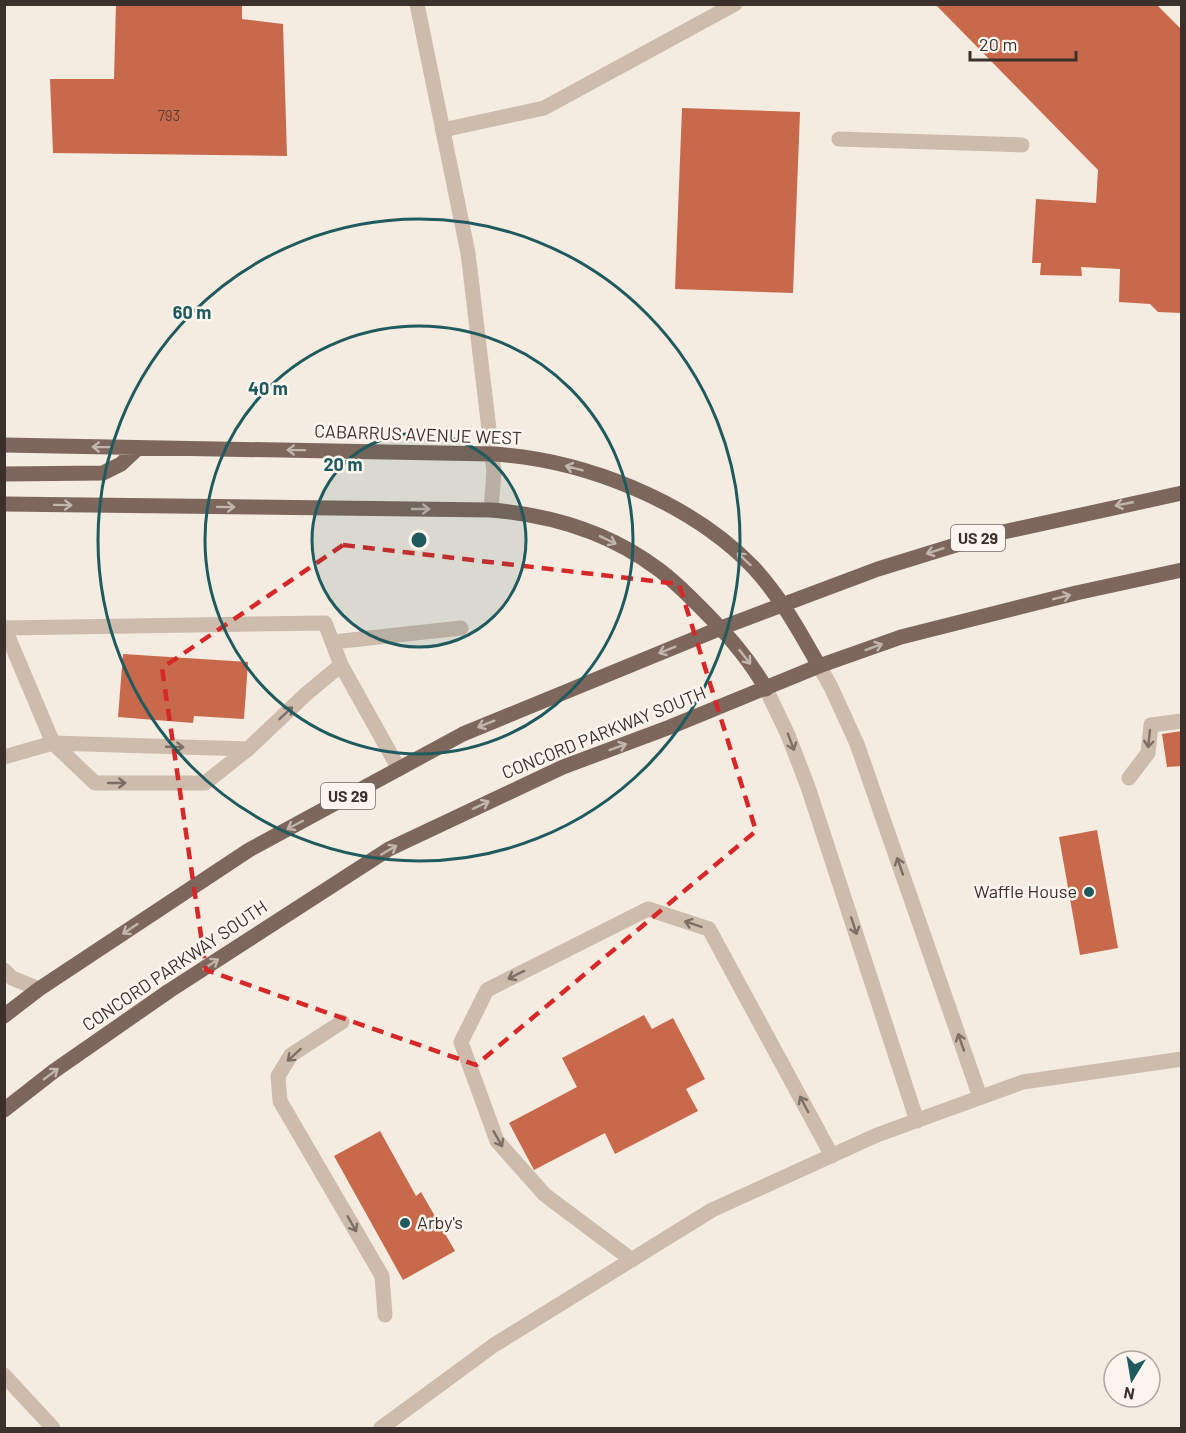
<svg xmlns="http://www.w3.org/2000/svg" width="1186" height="1433" font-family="Barlow,sans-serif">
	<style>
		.building { fill: #c8694b }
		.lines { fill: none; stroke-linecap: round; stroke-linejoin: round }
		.lane { stroke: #cdbbac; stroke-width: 15 }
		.street { stroke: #cdbbac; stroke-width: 15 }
		.primary { stroke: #7d675c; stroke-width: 15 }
		.oneway { stroke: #c2b5ac }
		.oneway2 { stroke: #7d6f65 }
		.marked { fill: none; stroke: #d62828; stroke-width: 4.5; stroke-dasharray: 12 8; stroke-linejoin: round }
		.ring { fill: none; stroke: #1f5a5e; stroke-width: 3 }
		.poi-dot { fill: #1f5a5e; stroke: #fbf5ee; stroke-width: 2 }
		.labels { text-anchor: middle; stroke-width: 5; stroke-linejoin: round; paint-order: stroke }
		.number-label { font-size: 15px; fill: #5e3e33 }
		.shield { fill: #fbf5ee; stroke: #756b66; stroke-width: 1.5 }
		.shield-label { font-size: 16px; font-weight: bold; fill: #3b302b }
		.street-label { font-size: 18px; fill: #3b302b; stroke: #fbf5ee }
		.poi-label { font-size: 18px; fill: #3b302b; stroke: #fbf5ee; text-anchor: end }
		.centre { fill: #1f5a5e; stroke: #fbf5ee; stroke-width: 3 }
		.ring-label { font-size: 18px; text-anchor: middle; font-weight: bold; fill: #1f5a5e; stroke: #fbf5ee; stroke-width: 5; stroke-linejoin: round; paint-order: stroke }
	</style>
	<rect width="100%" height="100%" fill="#f4ebe1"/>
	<path class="building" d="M116,4H242V19L283,24L287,156L53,153L50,79H114Z
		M935,4H1156L1182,30V313L1158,312L1150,304L1119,302L1120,269L1081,267L1082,276L1040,275L1041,263H1032L1036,199L1096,203L1098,170Z
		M682,108L800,112L793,293L675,289Z
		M123,654L248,662L244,719L194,716L193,723L118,717Z
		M1182,731V766L1167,767L1162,734Z
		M1097,830L1118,948L1080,955L1059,837Z
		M644,1015L652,1029L673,1018L705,1079L686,1089L698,1111L615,1154L605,1133L534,1170L509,1123L577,1087L562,1058Z
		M380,1131L416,1196L421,1192L455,1251L403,1280L334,1156Z"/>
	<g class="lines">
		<path class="lane" d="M443,130L544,108L735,4
			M839,139L1022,145
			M4,627L53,743L4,757
			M5,628L325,623L341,665L399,769
			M333,642L461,628
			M819,666L831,687L857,744L980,1097
			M766,689L788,735L808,787L917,1121
			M53,743L95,783H205L248,749L306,694L341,665
			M53,743L248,749
			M1129,778L1148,753L1151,725L1182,721
			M342,1022L291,1055L278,1076L280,1101L382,1276L385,1315
			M632,1260L545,1195L497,1141L461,1042L487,990L648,909L709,929L832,1156
			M4,1375L53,1428
			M381,1428L494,1345L712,1210L877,1135L1023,1082L1182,1059"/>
		<path class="street" d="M417,4L468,253L494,471L491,510
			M4,970L12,978L39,989"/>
		<path class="primary" d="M4,445L492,454C583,459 689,501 753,567C780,596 800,632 819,666
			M4,474L103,473L121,464L138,448
			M4,504L491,510C551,515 610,533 658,569C676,582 691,598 706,613C729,636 750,660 766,689
			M4,1016L39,989L249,850L463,734L721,628L878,569L985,536L1182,493
			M4,1110L54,1071L169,991L389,849L563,767L670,727L819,666L901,637L1076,593L1182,570"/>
	</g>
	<defs><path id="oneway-shaft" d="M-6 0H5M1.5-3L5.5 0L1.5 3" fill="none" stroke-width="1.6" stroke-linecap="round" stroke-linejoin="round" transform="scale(1.5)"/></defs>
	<g class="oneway">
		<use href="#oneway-shaft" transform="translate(101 447) rotate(-179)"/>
		<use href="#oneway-shaft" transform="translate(296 450) rotate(-179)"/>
		<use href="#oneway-shaft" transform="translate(574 468) rotate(-165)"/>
		<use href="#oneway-shaft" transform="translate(1124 504) rotate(169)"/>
		<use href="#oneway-shaft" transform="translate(63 505) rotate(1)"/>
		<use href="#oneway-shaft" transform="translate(226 507) rotate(1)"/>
		<use href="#oneway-shaft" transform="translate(421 509)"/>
		<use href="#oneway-shaft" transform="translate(608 540) rotate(26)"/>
		<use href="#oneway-shaft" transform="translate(935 551) rotate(162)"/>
		<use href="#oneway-shaft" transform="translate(744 559) rotate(-137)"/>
		<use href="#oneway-shaft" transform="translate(1062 597) rotate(-14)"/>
		<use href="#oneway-shaft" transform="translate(874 647) rotate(-20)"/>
		<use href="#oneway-shaft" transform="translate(667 650) rotate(158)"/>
		<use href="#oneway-shaft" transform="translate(745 657) rotate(52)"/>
		<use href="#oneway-shaft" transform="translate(486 724) rotate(158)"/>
		<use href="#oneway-shaft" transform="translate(618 747) rotate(-20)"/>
		<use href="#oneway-shaft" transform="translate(481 805) rotate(-25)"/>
		<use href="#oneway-shaft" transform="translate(295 825) rotate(152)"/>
		<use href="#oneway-shaft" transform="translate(389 850) rotate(-30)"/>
		<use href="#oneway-shaft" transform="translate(130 929) rotate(146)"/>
		<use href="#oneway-shaft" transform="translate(211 964) rotate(-33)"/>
		<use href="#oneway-shaft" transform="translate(51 1074) rotate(-37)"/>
	</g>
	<g class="oneway2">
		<use href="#oneway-shaft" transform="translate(286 713) rotate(-43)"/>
		<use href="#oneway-shaft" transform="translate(1149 739) rotate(96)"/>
		<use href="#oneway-shaft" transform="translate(791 742) rotate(69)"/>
		<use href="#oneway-shaft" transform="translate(175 747) rotate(2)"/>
		<use href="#oneway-shaft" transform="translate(117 783)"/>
		<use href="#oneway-shaft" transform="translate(900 866) rotate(-109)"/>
		<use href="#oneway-shaft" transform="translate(693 924) rotate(-162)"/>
		<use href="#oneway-shaft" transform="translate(854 926) rotate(72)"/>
		<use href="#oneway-shaft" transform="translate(516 975) rotate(153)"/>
		<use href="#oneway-shaft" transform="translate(961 1042) rotate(-109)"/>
		<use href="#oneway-shaft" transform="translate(294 1055) rotate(138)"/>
		<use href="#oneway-shaft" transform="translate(804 1104) rotate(-118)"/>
		<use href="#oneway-shaft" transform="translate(498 1139) rotate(60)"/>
		<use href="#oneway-shaft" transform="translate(352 1224) rotate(60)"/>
	</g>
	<path class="marked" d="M343,545L679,584L756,831L476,1065L206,970L162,668Z"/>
	<circle cx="419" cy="540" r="107" fill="#1f5a5e" fill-opacity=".12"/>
	<g class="ring">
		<circle cx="419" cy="540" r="107"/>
		<circle cx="419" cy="540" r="214"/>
		<circle cx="419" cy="540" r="321"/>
	</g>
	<g class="poi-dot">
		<circle cx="1089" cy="892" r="6"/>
		<circle cx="405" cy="1223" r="6"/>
	</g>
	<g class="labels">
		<g class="number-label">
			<text x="169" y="121">793</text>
		</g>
		<g class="shield">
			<rect x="951" y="525" width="54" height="26" rx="4.5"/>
			<rect x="321" y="783" width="54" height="26" rx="4.5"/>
		</g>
		<g class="shield-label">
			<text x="978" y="544">US 29</text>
			<text x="348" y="802">US 29</text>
		</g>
		<g class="street-label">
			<text transform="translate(418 435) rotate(2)" y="6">CABARRUS AVENUE WEST</text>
			<text transform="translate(604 733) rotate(-22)" y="6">CONCORD PARKWAY SOUTH</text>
			<text transform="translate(175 966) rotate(-34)" y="6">CONCORD PARKWAY SOUTH</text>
		</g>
		<g class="poi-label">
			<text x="1077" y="898">Waffle House</text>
			<text x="417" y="1229" text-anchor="start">Arby's</text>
		</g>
	</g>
	<circle cx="419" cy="540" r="9" class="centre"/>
	<g class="ring-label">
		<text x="192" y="319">60 m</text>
		<text x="268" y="395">40 m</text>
		<text x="343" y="471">20 m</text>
	</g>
	<rect width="1186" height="1433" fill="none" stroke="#3b302b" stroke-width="12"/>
	<g transform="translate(1132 1379) rotate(191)"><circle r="28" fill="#fbf5ee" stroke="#aea6a0" stroke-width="1.5"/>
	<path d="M0-4.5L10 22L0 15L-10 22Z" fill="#1f5a5e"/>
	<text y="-9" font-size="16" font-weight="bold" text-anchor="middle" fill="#3b302b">N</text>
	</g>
	<path d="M970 51v9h106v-9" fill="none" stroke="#3b302b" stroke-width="3"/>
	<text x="979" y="51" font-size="18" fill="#3b302b" stroke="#fbf5ee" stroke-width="4.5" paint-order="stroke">20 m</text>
</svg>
